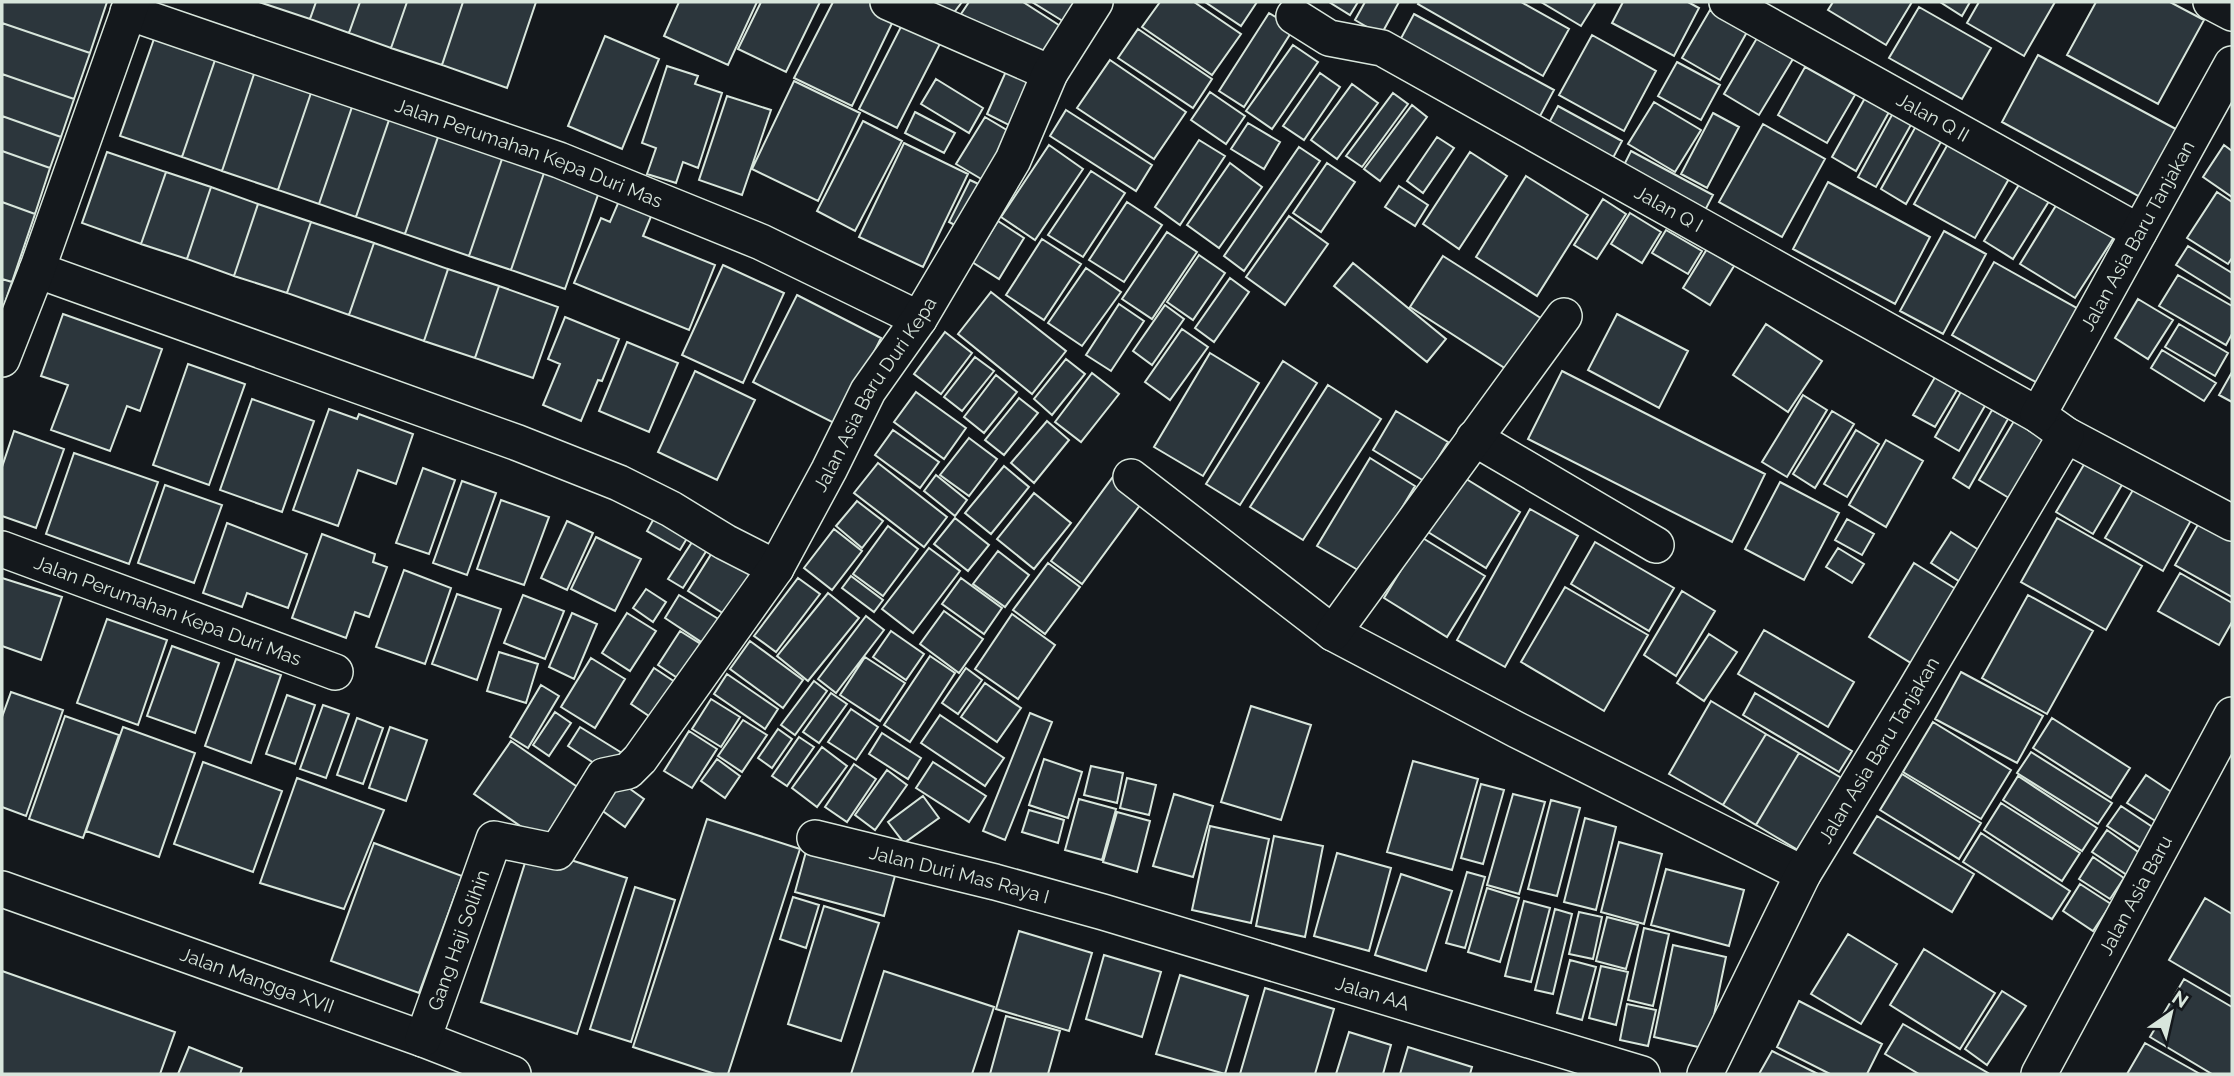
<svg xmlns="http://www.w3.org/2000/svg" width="2234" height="1076" font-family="Raleway,sans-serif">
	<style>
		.building { fill: #2c363c; stroke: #d8e6dc; stroke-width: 2 }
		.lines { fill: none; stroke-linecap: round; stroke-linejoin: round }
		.street-casing { stroke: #d8e6dc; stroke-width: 38 }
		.street { stroke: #14181c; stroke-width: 35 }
		.labels { text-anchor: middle; stroke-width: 5; stroke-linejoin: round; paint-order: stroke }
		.street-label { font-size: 19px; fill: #d8e6dc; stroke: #14181c }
	</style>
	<rect width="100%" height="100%" fill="#14181c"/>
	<path class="building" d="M2,2H107L90,53L2,23Z
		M259,2H316L310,19Z
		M316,2H360L349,33L310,19Z
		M360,2H407L391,48L349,33Z
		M407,2H463L442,65L391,48Z
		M463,2H536L507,88L442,65Z
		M679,2H757L728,65L664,36Z
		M761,2H820L786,72L738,49Z
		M833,2H875L898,11L852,106L794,78Z
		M934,2H962L952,15Z
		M969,2H1023L1065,29L1040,66L961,14Z
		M1032,2H1091L1074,28Z
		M1160,2H1194L1241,34L1212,75L1142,27Z
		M1205,2H1257L1241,26Z
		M1329,2H1358L1350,15Z
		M1365,2H1399L1381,35L1355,20Z
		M1419,2H1521L1569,29L1543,76L1418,4Z
		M1541,2H1596L1581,26Z
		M1623,2H1688L1699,8L1674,56L1612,23Z
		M1833,2H1912L1886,45L1828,10Z
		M1940,2H1970L1962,16Z
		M1979,2H2055L2024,56L1967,23Z
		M2096,2H2170L2204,20L2158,104L2067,55Z
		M1919,7L1991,48L1962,99L1889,58Z
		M1710,10L1747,32L1720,80L1682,58Z
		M908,13L946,32L897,128L859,109Z
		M1269,13L1294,28L1244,107L1219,91Z
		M1414,14L1554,90L1539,118L1399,42Z
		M2,23L90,53L74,99L2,74Z
		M1138,29L1212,79L1193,108L1118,58Z
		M1760,33L1796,54L1759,115L1724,94Z
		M1592,35L1656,71L1624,131L1559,95Z
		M155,36L216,57L182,157L120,136Z
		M605,36L659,59L622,149L568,126Z
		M1293,45L1318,62L1272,129L1246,111Z
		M2038,55L2187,135L2151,203L2002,122Z
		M216,57L255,71L222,171L182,157Z
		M1011,60L1046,76L1021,131L987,114Z
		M1110,60L1186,112L1154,159L1077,108Z
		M1677,62L1720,85L1701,120L1658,96Z
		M667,66L698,76L695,84L722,93L698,168L683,162L676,183L647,174L656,148L642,143Z
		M1805,67L1855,95L1827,143L1778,115Z
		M255,71L312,90L278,190L222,171Z
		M1320,73L1340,87L1304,140L1283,126Z
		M2,74L74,99L61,137L2,116Z
		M936,79L983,108L969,133L921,104Z
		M794,81L860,113L818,201L752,169Z
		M1352,84L1378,103L1337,159L1311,140Z
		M312,90L353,104L319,204L278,190Z
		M1210,92L1245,116L1226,144L1191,120Z
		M1393,93L1408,104L1362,167L1346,156Z
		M727,96L771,110L742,195L699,180Z
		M1865,98L1889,112L1856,171L1832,157Z
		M1654,102L1701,130L1675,172L1628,144Z
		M353,104L390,117L356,217L319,204Z
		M1412,105L1427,117L1380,181L1364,169Z
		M1558,106L1622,141L1607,169L1543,134Z
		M1066,110L1152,165L1136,191L1050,136Z
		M915,112L955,133L944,153L905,133Z
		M1713,113L1739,127L1707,188L1681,174Z
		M1893,113L1912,123L1876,187L1858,177Z
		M2,116L61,137L50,168L2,151Z
		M390,117L439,134L405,234L356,217Z
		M985,117L1022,139L993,186L956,164Z
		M863,121L902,141L855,231L817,211Z
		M1248,123L1280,142L1264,169L1231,149Z
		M1763,124L1825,159L1782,237L1719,202Z
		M1916,126L1942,140L1906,204L1881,189Z
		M439,134L503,156L469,256L405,234Z
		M1437,137L1454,148L1423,193L1407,181Z
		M1199,140L1225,156L1180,225L1155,207Z
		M1949,142L2010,177L1975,238L1914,204Z
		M904,143L968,174L923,267L859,237Z
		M1049,145L1083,169L1035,240L1001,217Z
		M2224,145L2232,151V197L2203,177Z
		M1299,147L1320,161L1244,271L1224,256Z
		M2,151L50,168L35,214L2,202Z
		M1631,151L1713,195L1701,218L1619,175Z
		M107,152L166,172L141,244L82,223Z
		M1470,152L1507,176L1459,249L1423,224Z
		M503,156L545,170L511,270L469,256Z
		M1230,163L1262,187L1219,248L1187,225Z
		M1327,163L1355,182L1321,232L1293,213Z
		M545,170L600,189L565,289L511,270Z
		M1091,171L1125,193L1083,257L1048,235Z
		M166,172L211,187L187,259L141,244Z
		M1526,176L1588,215L1537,296L1476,257Z
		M970,180L989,189L966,231L949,222Z
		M2022,180L2051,198L2013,259L1984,241Z
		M1828,182L1930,237L1895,304L1793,249Z
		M1399,186L1428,205L1415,226L1385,207Z
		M211,187L258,204L234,276L187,259Z
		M2217,192L2232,202V258L2228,264L2187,238Z
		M1603,199L1626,214L1597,259L1574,245Z
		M2060,199L2116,234L2075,298L2020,264Z
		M619,201L652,214L643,236L715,265L689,330L574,283L601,218L610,222Z
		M2,202L35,214L12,282L2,279Z
		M1127,202L1162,225L1124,282L1089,260Z
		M258,204L311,222L287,293L234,276Z
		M1630,213L1661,232L1642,263L1611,244Z
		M1289,216L1328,244L1285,305L1246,277Z
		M998,221L1024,238L999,279L972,262Z
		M311,222L374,243L349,315L287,293Z
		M1666,230L1702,251L1688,274L1652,253Z
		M1944,231L1986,254L1943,334L1900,311Z
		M1167,232L1197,252L1152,319L1122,299Z
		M1042,239L1081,264L1044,320L1006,295Z
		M374,243L448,269L424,341L349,315Z
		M2188,246L2232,273V300L2176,265Z
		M1707,249L1734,266L1710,305L1683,288Z
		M1199,255L1225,273L1193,320L1167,302Z
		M1443,256L1547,322L1514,374L1410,307Z
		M1994,262L2082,311L2041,385L1952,335Z
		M1353,263L1446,339L1427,362L1334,286Z
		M723,265L784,293L743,383L682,355Z
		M1086,268L1121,292L1082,346L1048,323Z
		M448,269L499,286L475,358L424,341Z
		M2178,275L2232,306V334L2226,345L2159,306Z
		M1230,278L1249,292L1214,342L1195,328Z
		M2,279L12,282L2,311Z
		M499,286L558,307L533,378L475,358Z
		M991,292L1066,351L1032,394L958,334Z
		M797,295L881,338L838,425L753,382Z
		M2138,299L2173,320L2148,359L2115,338Z
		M1119,304L1144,321L1111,371L1086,355Z
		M1165,305L1184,319L1152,365L1133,351Z
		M63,314L162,349L140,411L127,406L110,451L51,430L68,385L41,376Z
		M1617,314L1688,351L1659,408L1588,370Z
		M565,317L619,339L602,381L598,380L581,421L543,405L560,364L548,359Z
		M1766,324L1822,361L1788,412L1733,375Z
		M2179,324L2228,353L2215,376L2165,347Z
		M1182,329L1208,347L1170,400L1145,382Z
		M945,332L972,353L941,394L914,374Z
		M627,342L678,363L649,432L599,411Z
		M2162,350L2216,383L2204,401L2151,368Z
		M1210,353L1259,383L1203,476L1154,447Z
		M975,357L994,371L962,411L944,397Z
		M1066,359L1085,374L1052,415L1034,399Z
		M1283,361L1317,383L1240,505L1206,484Z
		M188,364L245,384L209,485L153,465Z
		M695,371L755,400L717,480L658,452Z
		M1562,371L1765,474L1732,542L1528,439Z
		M1938,372L1960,385L1935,427L1913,415Z
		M2232,372V402L2219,395Z
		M1092,373L1119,394L1081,442L1055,422Z
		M996,375L1017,392L984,433L964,417Z
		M1966,383L1990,397L1959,451L1935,437Z
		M1328,385L1381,419L1303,540L1250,507Z
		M916,392L966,428L944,459L894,422Z
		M1803,395L1827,410L1787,477L1762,462Z
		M1019,398L1038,413L1004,455L985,440Z
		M252,399L314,421L282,512L220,490Z
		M329,409L357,419L359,414L413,434L396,484L358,470L338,526L293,510Z
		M1992,410L2008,419L1969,488L1953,478Z
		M1396,411L1448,442L1424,481L1373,450Z
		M1832,411L1854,424L1815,488L1793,474Z
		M1047,421L1069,440L1034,483L1011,463Z
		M2014,421L2049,442L2014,501L1979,480Z
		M893,430L939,462L920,488L875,455Z
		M1856,430L1879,444L1847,497L1824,484Z
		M14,431L64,449L36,528L2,516V467Z
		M969,438L997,459L969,496L940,475Z
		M1886,440L1923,461L1886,527L1849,505Z
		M74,453L158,482L129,564L46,534Z
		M2089,456L2126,478L2093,534L2056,512Z
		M1370,458L1415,486L1363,573L1317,546Z
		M878,463L947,517L924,547L854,493Z
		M1004,466L1029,487L991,534L965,513Z
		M423,468L455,480L429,554L396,543Z
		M1115,474L1146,497L1082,584L1051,561Z
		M936,475L967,500L955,516L924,491Z
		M1463,477L1520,512L1486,568L1428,532Z
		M462,481L496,493L467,575L433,563Z
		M1780,482L1839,513L1804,580L1745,549Z
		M2137,483L2194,515L2163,571L2105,538Z
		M165,485L222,505L194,583L138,563Z
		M1034,493L1071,523L1034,569L997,539Z
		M501,500L549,517L524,585L477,569Z
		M857,501L883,521L862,548L836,526Z
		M1530,509L1578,536L1505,667L1457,640Z
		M658,511L692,530L680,550L647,531Z
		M955,518L989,545L968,571L934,544Z
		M2057,518L2142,566L2106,630L2021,582Z
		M1847,519L1874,534L1862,555L1835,540Z
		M567,521L593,533L567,590L541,578Z
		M2200,521L2232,539V597L2175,565Z
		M227,523L307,554L288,608L247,593L242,607L203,593Z
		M888,526L918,549L883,596L853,574Z
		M834,529L862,551L832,590L804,568Z
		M1951,532L1985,554L1965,585L1931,563Z
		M698,533L712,542L683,588L668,579Z
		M322,534L375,554L373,562L387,567L369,617L355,612L346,638L292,618Z
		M596,537L641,559L615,611L571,589Z
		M1421,537L1485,576L1447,637L1384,598Z
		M720,540L761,566L729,617L688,591Z
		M1595,542L1674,588L1649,631L1571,584Z
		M929,548L960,571L913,633L882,609Z
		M1838,548L1864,564L1852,583L1826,567Z
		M998,551L1029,575L1005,607L973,584Z
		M1048,563L1080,587L1045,634L1013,610Z
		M1914,563L1964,594L1919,668L1869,637Z
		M404,570L451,588L425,664L376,647Z
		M2180,573L2232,603V622L2219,645L2158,611Z
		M851,576L883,600L874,612L842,588Z
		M2,578L62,597L41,660L2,646Z
		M798,578L820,594L776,652L754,636Z
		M961,578L1002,608L984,634L942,604Z
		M1565,587L1648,635L1604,711L1521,662Z
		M646,589L666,602L653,622L633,608Z
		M1682,591L1715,611L1676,676L1644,655Z
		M828,593L859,618L808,681L777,656Z
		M457,594L501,609L477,680L432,664Z
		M523,595L564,611L545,659L504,643Z
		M679,595L725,623L709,647L665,618Z
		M2028,595L2093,631L2047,714L1982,678Z
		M944,611L983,639L959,673L920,644Z
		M572,613L597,624L574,679L549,667Z
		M627,613L656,631L630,671L602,653Z
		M1012,614L1055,645L1018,699L975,669Z
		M866,616L884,630L836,693L818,679Z
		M107,619L167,640L138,725L77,703Z
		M1764,630L1854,682L1828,727L1738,674Z
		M680,631L707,648L685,683L658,665Z
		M891,631L924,654L906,680L873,657Z
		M1709,634L1737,652L1704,701L1677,683Z
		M750,641L803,680L783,708L730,669Z
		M172,646L219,663L195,733L147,716Z
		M499,652L538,664L526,703L487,691Z
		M930,656L955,673L910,742L884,725Z
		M865,657L905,683L880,721L840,695Z
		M591,658L625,679L595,728L561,707Z
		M236,659L281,675L251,763L205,746Z
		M654,668L678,684L655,720L631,704Z
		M966,668L982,680L958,714L942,703Z
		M1961,672L2043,716L2017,763L1935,719Z
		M727,674L778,709L765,729L714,694Z
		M814,681L827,691L795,735L781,725Z
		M985,683L1021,708L997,742L961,717Z
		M541,685L559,696L528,748L510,737Z
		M11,692L63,710L26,816L2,807V717Z
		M831,693L847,704L819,743L803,732Z
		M1755,693L1852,751L1839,772L1743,715Z
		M287,695L315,705L295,764L266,754Z
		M711,699L740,717L721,747L692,729Z
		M1711,701L1766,734L1723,805L1669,774Z
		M323,705L349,714L326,778L300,769Z
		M1251,706L1311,725L1281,820L1221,802Z
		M851,709L878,727L856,760L828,742Z
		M555,712L571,723L549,756L533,745Z
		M1030,713L1052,722L1005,840L983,831Z
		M940,715L1004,758L985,786L921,743Z
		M65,716L119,735L83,838L29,819Z
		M357,718L383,728L363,784L337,775Z
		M2052,718L2130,768L2111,798L2033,748Z
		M743,720L767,735L742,772L718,756Z
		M1933,722L2011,770L1981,819L1903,772Z
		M123,727L195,753L159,857L86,831Z
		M390,727L427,740L406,801L369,788Z
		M580,727L622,753L609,773L568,746Z
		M778,729L792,739L772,768L758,758Z
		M689,731L717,749L692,788L664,771Z
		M882,733L921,758L908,779L869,754Z
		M1766,734L1799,753L1756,825L1723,805Z
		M799,737L814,747L787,786L772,776Z
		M511,741L589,795L552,848L474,794Z
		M822,747L847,766L817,807L792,788Z
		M2031,752L2112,803L2098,824L2017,773Z
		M1799,753L1845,780L1803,853L1756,825Z
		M717,759L740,776L725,798L701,781Z
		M1044,759L1082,772L1068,818L1029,805Z
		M1413,761L1478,779L1452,870L1387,852Z
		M203,762L282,791L253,872L174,844Z
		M933,762L986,796L969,822L916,788Z
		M854,764L876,779L847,822L825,807Z
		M1091,766L1123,773L1117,803L1084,795Z
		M887,770L907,785L875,830L855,815Z
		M1902,774L1981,823L1959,859L1880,810Z
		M2146,775L2176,795L2157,822L2127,803Z
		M612,776L644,799L625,827L593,804Z
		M2018,776L2097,828L2082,851L2003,800Z
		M297,778L384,810L344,909L260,883Z
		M1127,778L1156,785L1149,815L1120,808Z
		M1481,784L1504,790L1483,864L1461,858Z
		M1174,794L1213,806L1193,877L1153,866Z
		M1513,794L1545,802L1519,894L1487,885Z
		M923,796L939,818L904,843L888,822Z
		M1079,799L1116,809L1102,860L1065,850Z
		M1551,800L1580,808L1557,896L1528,889Z
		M2001,803L2080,853L2062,881L1984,830Z
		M2121,806L2154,828L2141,848L2107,826Z
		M1029,810L1064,820L1058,843L1022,832Z
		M1117,812L1150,821L1137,872L1103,862Z
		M1877,816L1974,874L1952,912L1854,853Z
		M1585,818L1616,827L1596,910L1564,902Z
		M707,819L800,849L728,1074H715L633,1047Z
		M1210,826L1269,839L1251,923L1192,910Z
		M2107,830L2141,854L2127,875L2092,852Z
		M1981,833L2070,891L2052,919L1963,862Z
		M1274,836L1323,846L1305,937L1256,926Z
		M1619,842L1662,854L1644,924L1601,912Z
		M374,843L462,876L419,993L331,961Z
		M530,847L627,878L577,1034L481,1002Z
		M807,848L896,872L884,916L795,892Z
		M1337,853L1391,868L1369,951L1314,936Z
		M2093,857L2124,878L2110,899L2079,879Z
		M1666,869L1744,890L1729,946L1651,925Z
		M1467,872L1485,877L1465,948L1446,943Z
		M1401,874L1452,891L1426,971L1375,955Z
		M2080,884L2111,904L2093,931L2063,911Z
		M635,887L675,900L631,1042L590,1029Z
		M1487,888L1519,898L1500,962L1468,952Z
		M793,897L819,905L806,948L780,939Z
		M2205,898L2232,914V997L2169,960Z
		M1524,901L1550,908L1531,982L1505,976Z
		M824,906L879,923L841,1041L788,1024Z
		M1555,909L1572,914L1553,994L1535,990Z
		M1579,912L1602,917L1593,959L1569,954Z
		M1607,917L1638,925L1626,969L1596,961Z
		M1644,928L1669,934L1653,1006L1628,1000Z
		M1019,931L1092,953L1069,1031L996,1009Z
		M1848,934L1897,964L1861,1024L1811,994Z
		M1673,945L1726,957L1707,1049L1654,1037Z
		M1924,949L1995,993L1960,1049L1890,1005Z
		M1104,955L1161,972L1142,1037L1086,1019Z
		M1570,960L1596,967L1582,1020L1557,1013Z
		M1601,966L1628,972L1616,1025L1589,1018Z
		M2,971L175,1032L160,1074H2Z
		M884,971L994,1007L972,1074H851Z
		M1180,975L1248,996L1225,1074L1156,1054Z
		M2184,979L2232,1007V1074H2212L2150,1037Z
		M1265,988L1334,1009L1315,1074H1240Z
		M2002,991L2026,1006L1987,1065L1965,1049Z
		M1799,1001L1882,1044L1867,1074H1830L1777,1047Z
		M1627,1004L1656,1010L1648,1046L1620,1040Z
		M1006,1016L1060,1031L1048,1074H990Z
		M1903,1024L1988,1073L1987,1074H1919L1885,1054Z
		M1349,1032L1391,1045L1383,1074H1336Z
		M2145,1043L2200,1074H2127Z
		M189,1047L242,1068L240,1074H178Z
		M1408,1047L1472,1067L1470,1074H1400Z
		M1772,1051L1818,1074H1759Z"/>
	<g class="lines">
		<defs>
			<g id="street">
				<path d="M888,2L1050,73"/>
				<path id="s1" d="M1727,2L2139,232"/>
				<path d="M2211,2L2232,13"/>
				<path id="s2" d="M128,12L559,160L761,242L919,319"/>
				<path id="s3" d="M1294,16L1329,38L1382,48L2038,415L2066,435L2232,523"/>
				<path d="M37,270L518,443L619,483L671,509L725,542L776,568"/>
				<path d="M2,359L37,270L132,2"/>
				<path id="s4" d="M2038,415L2232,64"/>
				<path d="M1474,438L1656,545"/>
				<path d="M1131,477L1333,633L1517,730L1803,874"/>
				<path id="s5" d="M2,549L335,672"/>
				<path d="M1333,633L1564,316"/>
				<path id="s6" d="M815,838L995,882L1103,912L1642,1074"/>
				<path id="s7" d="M2,889L423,1039L513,1074"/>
				<path id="s8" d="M423,1039L494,839L557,852L604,776L628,771L640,759L776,568L829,470L868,391L919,319L1013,160L1050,73L1095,2"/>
				<path id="s9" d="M1705,1074L1803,874L1914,692L2066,435"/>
				<path id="s10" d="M2039,1074L2232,715"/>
			</g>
		</defs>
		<use href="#street" class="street-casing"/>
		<use href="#street" class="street"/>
	</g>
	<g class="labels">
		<g class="street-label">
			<text dy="7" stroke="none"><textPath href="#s1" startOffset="236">Jalan Q II</textPath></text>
			<text dy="7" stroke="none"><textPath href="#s2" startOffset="425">Jalan Perumahan Kepa Duri Mas</textPath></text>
			<text dy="7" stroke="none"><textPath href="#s3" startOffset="424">Jalan Q I</textPath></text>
			<text dy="7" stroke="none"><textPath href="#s4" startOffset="205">Jalan Asia Baru Tanjakan</textPath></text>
			<text dy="7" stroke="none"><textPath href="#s8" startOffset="842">Jalan Asia Baru Duri Kepa</textPath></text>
			<text dy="7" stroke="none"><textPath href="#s5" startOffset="177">Jalan Perumahan Kepa Duri Mas</textPath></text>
			<text dy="7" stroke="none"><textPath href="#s9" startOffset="368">Jalan Asia Baru Tanjakan</textPath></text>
			<text dy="7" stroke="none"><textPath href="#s6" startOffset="149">Jalan Duri Mas Raya I</textPath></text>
			<text dy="7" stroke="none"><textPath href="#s10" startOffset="203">Jalan Asia Baru</textPath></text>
			<text dy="7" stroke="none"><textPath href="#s8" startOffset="105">Gang Haji Solihin</textPath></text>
			<text dy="7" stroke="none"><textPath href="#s7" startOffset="271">Jalan Mangga XVII</textPath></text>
			<text dy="7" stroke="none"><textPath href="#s6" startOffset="579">Jalan AA</textPath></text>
		</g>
	</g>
	<rect width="2234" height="1076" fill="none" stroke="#d8e6dc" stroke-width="7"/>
	<g transform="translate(2171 1013) rotate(34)" stroke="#14181c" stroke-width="5" paint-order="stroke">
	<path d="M0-5L12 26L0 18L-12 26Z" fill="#d8e6dc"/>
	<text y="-10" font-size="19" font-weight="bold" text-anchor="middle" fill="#d8e6dc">N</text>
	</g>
</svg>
